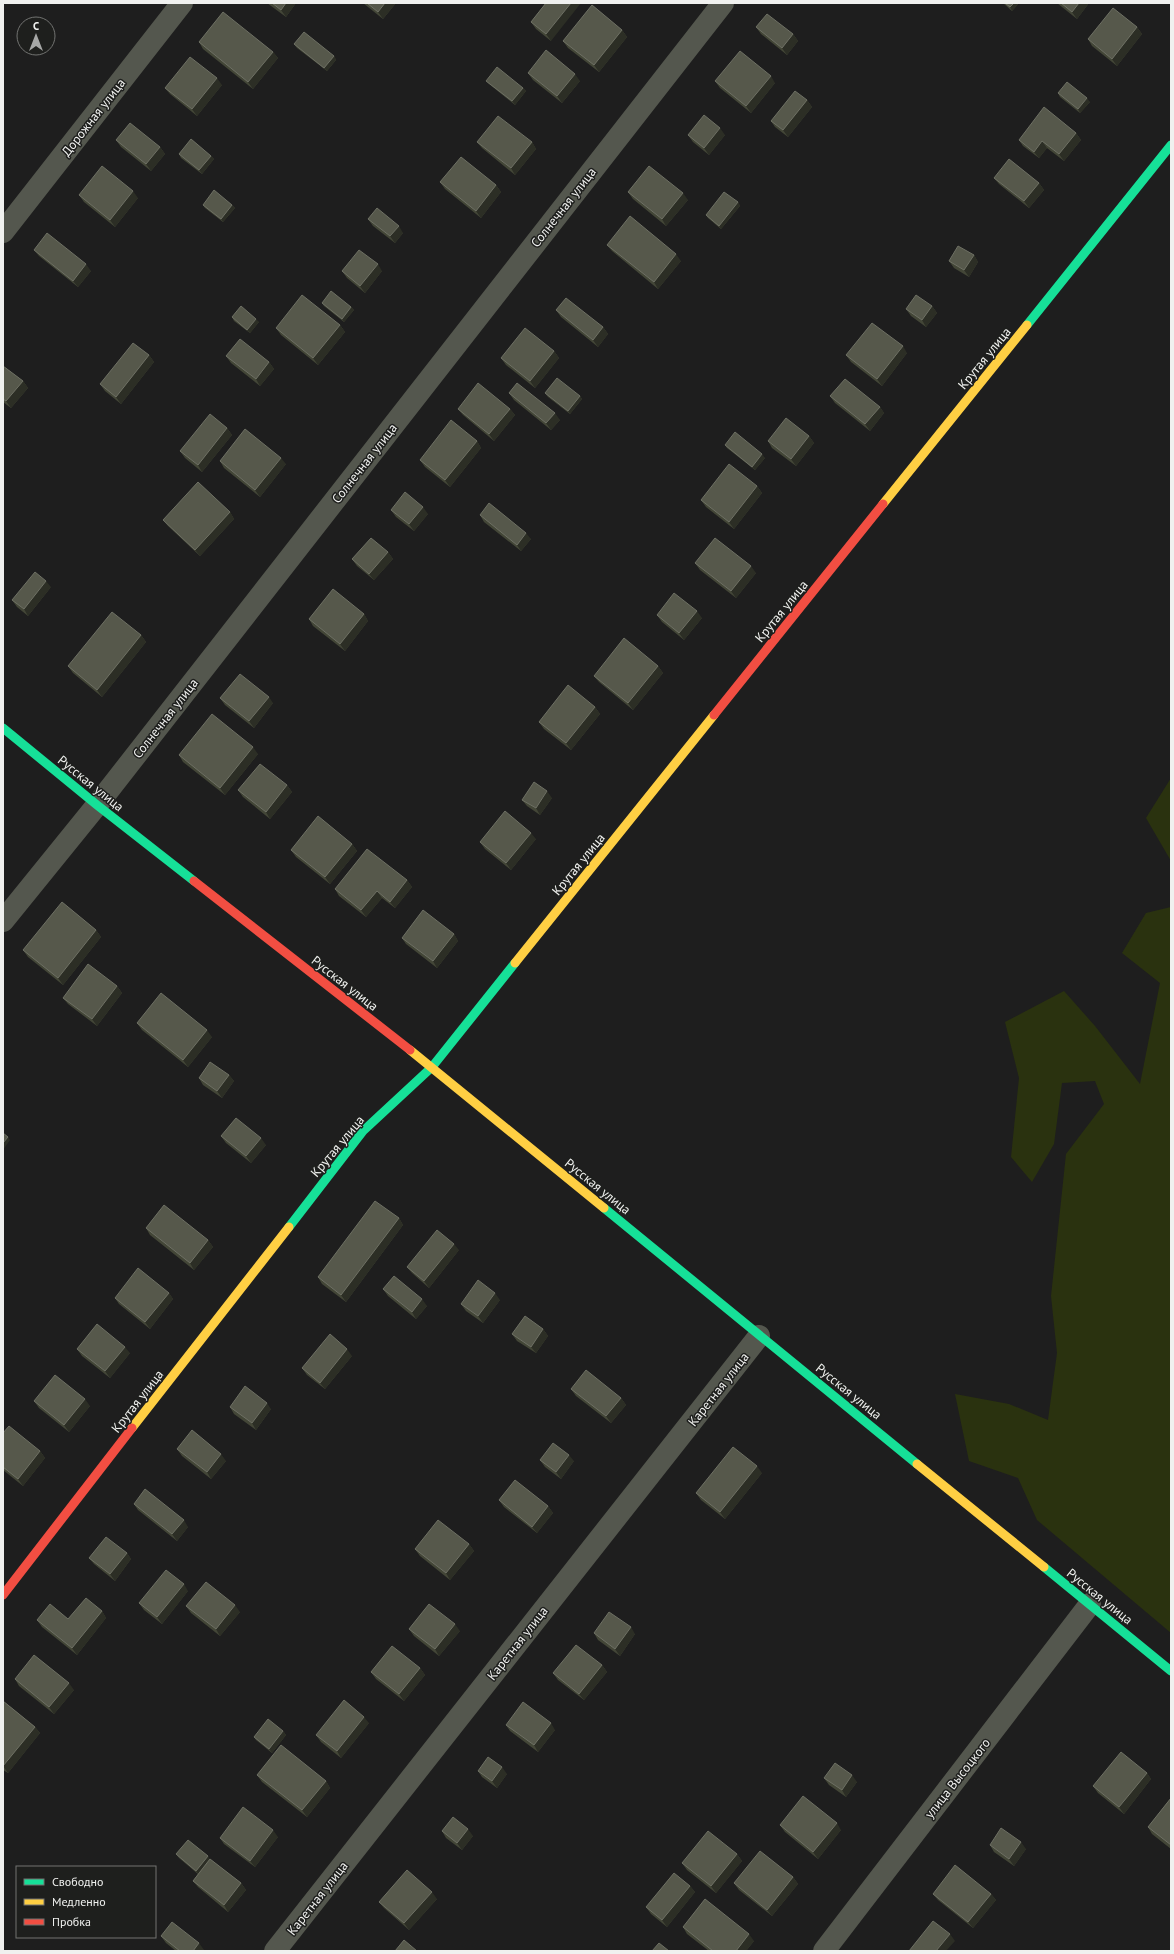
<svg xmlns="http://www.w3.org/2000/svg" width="1174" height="1954" font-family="'PT Sans',sans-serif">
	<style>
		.green { fill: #2a320f }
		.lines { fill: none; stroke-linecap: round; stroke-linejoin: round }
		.street { stroke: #54574e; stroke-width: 22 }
		.fast { stroke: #16e098; stroke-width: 9 }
		.slow { stroke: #ffcf43; stroke-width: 9 }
		.jam { stroke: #f24e42; stroke-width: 9 }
		.wall { fill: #434637 }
		.shaded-wall { fill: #2c2e25 }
		.building { fill: #56584b; stroke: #6e7064 }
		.labels { text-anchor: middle; stroke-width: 3; stroke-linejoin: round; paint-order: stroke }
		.street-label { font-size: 13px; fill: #f0f1ef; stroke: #1e1f1d }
	</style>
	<rect width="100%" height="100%" fill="#1e1e1e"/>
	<path class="green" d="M1171,778V861L1146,818Z
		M1171,907V1633L1037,1520L1018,1478L969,1461L955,1394L1009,1404L1048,1420L1057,1353L1051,1296L1066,1154L1104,1104L1095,1081L1062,1083L1054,1144L1032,1182L1011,1157L1019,1078L1005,1022L1064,991L1095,1026L1140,1084L1160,983L1122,953L1146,913Z"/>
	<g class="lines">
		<path class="street" d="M3,232L182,3
			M3,921L97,805L723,3
			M275,1951L759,1336
			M824,1951L1090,1604"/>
		<path class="fast" d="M1027,325L1171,145
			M3,728L97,805L194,881
			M604,1208L917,1464
			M289,1227L363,1131L432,1067L515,963
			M1044,1567L1171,1671"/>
		<path class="slow" d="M883,504L1027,325
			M515,963L714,715
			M410,1050L604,1208
			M132,1428L289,1227
			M917,1464L1044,1567"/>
		<path class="jam" d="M714,715L883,504
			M194,881L410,1050
			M3,1595L132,1428"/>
	</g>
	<path class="wall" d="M267,3H296L286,17Z
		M363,3H396L383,19Z
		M546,3L551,41L536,29L531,22Z
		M1003,3H1019L1012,11Z
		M1057,3H1089L1077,19Z
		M756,27L793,34L798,41L787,55L761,34Z
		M1137,27L1142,34L1117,66L1092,46L1088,39Z
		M622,30L627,37L599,72L568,48L563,41Z
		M199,42L273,52L278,58L253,89L203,49Z
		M294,44L334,56L336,60L327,71L297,48Z
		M528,73L580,81L562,103L533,80Z
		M486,81L523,88L526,91L515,105L489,84Z
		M715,81L775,83L751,113L720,88Z
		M222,85L197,116L170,94L165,88Z
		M1058,93L1090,102L1080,113L1060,97Z
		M807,100L812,107L788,137L775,127L771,121Z
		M1076,133L1081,140L1064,161L1047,148L1039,158L1023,146L1019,140Z
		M688,135H725L709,155L693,142Z
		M116,140L160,147L165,154L151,171L121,147Z
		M477,142H532L536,149L515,175L482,148Z
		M179,154L211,156L214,159L202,174L181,158Z
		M994,178L1039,183L1044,190L1029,208L999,184Z
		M440,182L496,185L501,192L481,218L445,189Z
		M628,192L688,200L666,226L633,199Z
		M79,195L138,198L115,227L84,202Z
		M738,202L740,206L721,229L708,218L706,215Z
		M203,205H232L235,208L223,222L205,208Z
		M368,219L403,233L395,243L373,226Z
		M607,245L681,261L658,289L612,251Z
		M34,250L91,271L78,287L39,256Z
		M974,255L978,262L969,277L954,268L949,261Z
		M342,271H382L365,293L347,278Z
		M322,303L351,307L354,310L344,322L324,306Z
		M932,306L937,313L926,327L911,316L906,309Z
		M556,310L603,327L608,334L598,347L561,317Z
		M232,317L259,322L250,333L234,321Z
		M340,325L345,332L318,365L281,335L276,328Z
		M554,351L559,358L535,388L506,365L501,358Z
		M907,353L882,386L851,362L846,355Z
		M149,355L154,362L121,404L105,391L100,384Z
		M226,356L269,362L274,369L260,386L231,363Z
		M3,366L23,381L28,388L11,408L3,402Z
		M509,393L560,420L551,430L514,400Z
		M545,393L580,396L582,399L570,414L548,397Z
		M830,396L880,407L884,413L870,431L835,403Z
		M458,409H510L515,415L494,441L463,415Z
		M227,428L232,435L202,472L185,458L180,451Z
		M809,436L814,443L796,466L772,448L768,441Z
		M477,441L481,448L450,487L425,467L420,460Z
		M725,445L765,458L755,470L727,448Z
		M220,461L286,464L260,497L224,468Z
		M757,486L762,493L734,529L706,507L701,500Z
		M391,510L428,514L414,531L396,517Z
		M230,512L234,519L200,556L168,526L163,520Z
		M480,515L531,539L521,551L484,522Z
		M388,552L393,559L374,580L357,566L352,559Z
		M695,563L756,573L736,598L700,570Z
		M51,587L28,616L17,607L12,600Z
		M364,614L368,621L345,651L313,626L309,619Z
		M657,615L702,618L684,640L662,622Z
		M141,635L146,642L102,697L73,673L68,666Z
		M658,666L663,673L633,710L599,682L594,676Z
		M220,698L273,703L254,728L225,705Z
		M595,707L600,714L571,750L544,729L539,722Z
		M258,754L225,795L183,762L179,755Z
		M287,785L292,792L270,819L243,797L238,790Z
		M552,798L540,815L527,806L522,800Z
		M536,839L511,870L485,849L480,842Z
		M352,844L357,851L330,884L296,857L291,850Z
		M407,880L412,887L395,908L382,898L366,917L339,896L335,889Z
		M96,930L101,937L63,985L28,957L23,950Z
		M454,934L458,941L437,968L406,944L402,938Z
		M117,986L122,993L97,1026L68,1004L63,998Z
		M137,1023L212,1037L188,1067L142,1030Z
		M229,1075L234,1081L222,1098L203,1085L199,1078Z
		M221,1136L266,1145L251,1163L226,1143Z
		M399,1218L403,1225L346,1302L322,1284L318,1277Z
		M146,1228L208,1240L213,1247L194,1270L150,1235Z
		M459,1250L429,1288L412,1273L407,1267Z
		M383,1289L427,1306L416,1319L388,1296Z
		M169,1293L173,1299L150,1329L119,1304L115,1298Z
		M500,1300L483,1323L466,1311L461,1304Z
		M543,1329L548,1336L536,1353L517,1341L512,1334Z
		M77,1349L130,1353L110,1378L82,1356Z
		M352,1356L325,1389L307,1375L302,1368Z
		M571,1389L621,1398L626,1405L611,1423L576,1396Z
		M34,1401L90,1406L69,1432L39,1408Z
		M230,1407L271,1409L256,1430L234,1414Z
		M3,1433L40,1451L45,1458L23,1486L3,1470Z
		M177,1449L226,1461L211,1479L182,1456Z
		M540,1460L574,1461L561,1479L545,1467Z
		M762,1473L725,1519L701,1500L696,1493Z
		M499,1500L548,1506L553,1513L537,1533L504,1507Z
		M134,1504L188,1527L177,1541L138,1510Z
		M469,1544L474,1551L450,1580L420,1556L415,1549Z
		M127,1553L131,1559L115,1581L94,1564L89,1558Z
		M188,1591L162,1624L144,1610L139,1603Z
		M186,1606L240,1612L220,1636L191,1613Z
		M102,1611L106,1618L77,1655L42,1627L37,1620L68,1619Z
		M409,1629L460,1631L439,1656L414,1636Z
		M594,1633L635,1634L620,1656L598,1640Z
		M602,1665L607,1672L584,1700L558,1680L553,1673Z
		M420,1668L425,1675L404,1701L376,1679L371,1672Z
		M15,1679L74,1690L54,1714L19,1686Z
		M3,1701L35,1727L40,1733L8,1773L3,1770Z
		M369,1723L341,1758L321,1742L316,1735Z
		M506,1725L555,1730L538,1752L510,1731Z
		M283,1731L286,1735L272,1753L256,1740L254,1737Z
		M478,1771L507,1774L497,1788L482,1777Z
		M1147,1773L1151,1779L1124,1814L1098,1793L1093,1786Z
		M257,1775L326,1781L330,1788L307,1817L262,1782Z
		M824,1778L857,1782L846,1797L829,1785Z
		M1171,1798V1849L1152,1834L1148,1827Z
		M780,1825L841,1830L818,1859L785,1832Z
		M442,1831L473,1836L462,1850L446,1838Z
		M278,1837L255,1867L224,1844L220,1838Z
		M990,1845L1026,1849L1014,1866L994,1852Z
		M176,1854L210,1859L241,1883L246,1890L228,1912L198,1887L193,1881L198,1874L179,1858Z
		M737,1854L742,1861L716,1893L687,1870L682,1863Z
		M793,1877L798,1884L772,1916L739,1890L734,1883Z
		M690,1886L695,1892L667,1927L651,1914L646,1907Z
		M933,1894H991L996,1900L973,1928L938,1900Z
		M437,1899L409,1930L384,1908L379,1902Z
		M683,1927L754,1941L746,1951H709L687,1934Z
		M161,1936L204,1950L203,1951H176L166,1943Z"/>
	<path class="shaded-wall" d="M286,3H296L286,17L281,10Z
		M385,3H396L383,19L378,12Z
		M571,3H581L551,41L546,34Z
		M1014,3H1019L1012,11L1010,7Z
		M1079,3H1089L1077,19L1072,12Z
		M1137,27L1142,34L1117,66L1112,59Z
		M622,30L627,37L599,72L594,65Z
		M793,34L798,41L787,55L782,48Z
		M273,52L278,58L253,89L248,82Z
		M334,56L336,60L327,71L324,68Z
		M575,74L580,81L562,103L557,96Z
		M771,76L775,83L751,113L746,106Z
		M217,78L222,85L197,116L192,109Z
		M523,88L526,91L515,105L512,101Z
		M1087,98L1090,102L1080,113L1078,109Z
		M807,100L812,107L788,137L783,130Z
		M720,128L725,135L709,155L704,148Z
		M1076,133L1081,140L1064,161L1059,154Z
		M1042,141L1047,148L1039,158L1034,152Z
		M532,142L536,149L515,175L511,168Z
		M160,147L165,154L151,171L146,164Z
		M211,156L214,159L202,174L199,170Z
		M1039,183L1044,190L1029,208L1024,201Z
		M496,185L501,192L481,218L476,211Z
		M133,191L138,198L115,227L110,220Z
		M683,193L688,200L666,226L662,219Z
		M738,202L740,206L721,229L719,226Z
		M232,205L235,208L223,222L221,219Z
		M399,226L403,233L395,243L390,236Z
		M676,254L681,261L658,289L654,282Z
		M974,255L978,262L969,277L964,270Z
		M86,264L91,271L78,287L73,281Z
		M378,264L382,271L365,293L360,286Z
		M932,306L937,313L926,327L922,320Z
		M351,307L354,310L344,322L342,319Z
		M256,319L259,322L250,333L247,330Z
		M340,325L345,332L318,365L313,358Z
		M603,327L608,334L598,347L593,340Z
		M903,346L907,353L882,386L877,379Z
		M554,351L559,358L535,388L530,381Z
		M149,355L154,362L121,404L116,397Z
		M269,362L274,369L260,386L256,379Z
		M23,381L28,388L11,408L6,401Z
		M580,396L582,399L570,414L568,411Z
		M880,407L884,413L870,431L865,424Z
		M510,409L515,415L494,441L489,434Z
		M555,413L560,420L551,430L546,423Z
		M227,428L232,435L202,472L198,465Z
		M809,436L814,443L796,466L791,459Z
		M477,441L481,448L450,487L445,480Z
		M762,454L765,458L755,470L752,467Z
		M281,458L286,464L260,497L255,490Z
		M757,486L762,493L734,529L729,522Z
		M423,507L428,514L414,531L409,524Z
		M230,512L234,519L200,556L195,550Z
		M526,533L531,539L521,551L517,545Z
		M388,552L393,559L374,580L369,574Z
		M751,566L756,573L736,598L731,591Z
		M46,581L51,587L28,616L24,609Z
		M697,611L702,618L684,640L679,633Z
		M364,614L368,621L345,651L340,644Z
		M141,635L146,642L102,697L97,690Z
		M658,666L663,673L633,710L628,703Z
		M269,697L273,703L254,728L249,721Z
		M595,707L600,714L571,750L566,743Z
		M253,747L258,754L225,795L220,788Z
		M287,785L292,792L270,819L266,812Z
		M547,791L552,798L540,815L536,808Z
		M531,833L536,839L511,870L506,863Z
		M352,844L357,851L330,884L325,877Z
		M407,880L412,887L395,908L390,902Z
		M377,891L382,898L366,917L361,910Z
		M96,930L101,937L63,985L58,978Z
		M454,934L458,941L437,968L433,961Z
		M117,986L122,993L97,1026L92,1019Z
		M207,1030L212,1037L188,1067L183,1060Z
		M229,1075L234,1081L222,1098L217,1091Z
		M8,1137L10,1140L3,1150V1143Z
		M261,1138L266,1145L251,1163L246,1156Z
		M399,1218L403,1225L346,1302L341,1295Z
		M208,1240L213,1247L194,1270L190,1263Z
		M454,1244L459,1250L429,1288L424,1281Z
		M169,1293L173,1299L150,1329L145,1322Z
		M495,1293L500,1300L483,1323L478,1316Z
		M422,1299L427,1306L416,1319L412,1312Z
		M543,1329L548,1336L536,1353L531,1347Z
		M125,1347L130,1353L110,1378L105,1371Z
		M347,1349L352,1356L325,1389L320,1383Z
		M621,1398L626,1405L611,1423L606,1416Z
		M85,1399L90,1406L69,1432L64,1425Z
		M267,1403L271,1409L256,1430L252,1423Z
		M40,1451L45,1458L23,1486L18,1479Z
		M221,1454L226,1461L211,1479L207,1472Z
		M569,1455L574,1461L561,1479L556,1472Z
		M757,1466L762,1473L725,1519L720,1512Z
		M548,1506L553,1513L537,1533L532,1527Z
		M184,1520L188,1527L177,1541L172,1534Z
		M469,1544L474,1551L450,1580L446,1573Z
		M127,1553L131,1559L115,1581L110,1574Z
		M184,1584L188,1591L162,1624L157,1617Z
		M235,1605L240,1612L220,1636L216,1629Z
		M102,1611L106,1618L77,1655L72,1648Z
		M455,1624L460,1631L439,1656L435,1649Z
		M631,1627L635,1634L620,1656L615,1649Z
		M602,1665L607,1672L584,1700L579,1694Z
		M420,1668L425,1675L404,1701L399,1694Z
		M69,1683L74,1690L54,1714L49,1707Z
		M364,1717L369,1723L341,1758L337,1751Z
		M551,1723L555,1730L538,1752L534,1745Z
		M35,1727L40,1733L8,1773L3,1766Z
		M283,1731L286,1735L272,1753L269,1749Z
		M502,1767L507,1774L497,1788L492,1781Z
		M1147,1773L1151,1779L1124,1814L1119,1807Z
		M852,1775L857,1782L846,1797L842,1790Z
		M326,1781L330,1788L307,1817L302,1810Z
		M837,1823L841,1830L818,1859L813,1852Z
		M468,1829L473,1836L462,1850L457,1843Z
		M273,1830L278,1837L255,1867L250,1861Z
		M1021,1842L1026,1849L1014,1866L1009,1859Z
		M737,1854L742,1861L716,1893L711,1886Z
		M208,1856L210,1859L198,1874L196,1871Z
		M793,1877L798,1884L772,1916L767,1910Z
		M241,1883L246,1890L228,1912L224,1905Z
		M690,1886L695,1892L667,1927L662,1920Z
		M432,1892L437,1899L409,1930L404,1923Z
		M991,1894L996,1900L973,1928L968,1922Z
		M749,1934L754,1941L746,1951H736Z
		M950,1934L955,1941L946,1951H936Z
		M199,1943L204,1950L203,1951H193Z"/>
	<path class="building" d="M272,3H286L281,10Z
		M367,3H385L378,12Z
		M546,3H571L546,34L531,22Z
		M1005,3H1014L1010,7Z
		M1061,3H1079L1072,12Z
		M592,5L622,30L594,65L563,41Z
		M1113,8L1137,27L1112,59L1088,39Z
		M223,12L273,52L248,82L199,42Z
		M767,14L793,34L782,48L756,27Z
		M304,32L334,56L324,68L294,44Z
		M546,50L575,74L557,96L528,73Z
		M740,51L771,76L746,106L715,81Z
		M190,57L217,78L192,109L165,88Z
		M497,67L523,88L512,101L486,81Z
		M1067,82L1087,98L1078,109L1058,93Z
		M795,91L807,100L783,130L771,121Z
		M1044,107L1076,133L1059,154L1042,141L1034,152L1019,140Z
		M704,115L720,128L704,148L688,135Z
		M498,116L532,142L511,168L477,142Z
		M130,123L160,147L146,164L116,140Z
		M191,139L211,156L199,170L179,154Z
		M461,157L496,185L476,211L440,182Z
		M1009,159L1039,183L1024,201L994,178Z
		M102,166L133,191L110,220L79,195Z
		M649,166L683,193L662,219L628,192Z
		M214,190L232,205L221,219L203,205Z
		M724,192L738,202L719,226L706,215Z
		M377,208L399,226L390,236L368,219Z
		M630,216L676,254L654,282L607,245Z
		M47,233L86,264L73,281L34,250Z
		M958,246L974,255L964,270L949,261Z
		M359,250L378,264L360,286L342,271Z
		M331,291L351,307L342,319L322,303Z
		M302,295L340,325L313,358L276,328Z
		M916,295L932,306L922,320L906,309Z
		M566,298L603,327L593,340L556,310Z
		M241,306L256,319L247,330L232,317Z
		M872,323L903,346L877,379L846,355Z
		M525,328L554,351L530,381L501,358Z
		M240,339L269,362L256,379L226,356Z
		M133,343L149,355L116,397L100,384Z
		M3,366L23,381L6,401L3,399Z
		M557,378L580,396L568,411L545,393Z
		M845,379L880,407L865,424L830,396Z
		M478,383L510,409L489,434L458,409Z
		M517,383L555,413L546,423L509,393Z
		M210,414L227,428L198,465L180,451Z
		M786,418L809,436L791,459L768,441Z
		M451,420L477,441L445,480L420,460Z
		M245,429L281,458L255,490L220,461Z
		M735,432L762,454L752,467L725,445Z
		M729,464L757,486L729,522L701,500Z
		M198,482L230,512L195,550L163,520Z
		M405,492L423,507L409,524L391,510Z
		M489,503L526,533L517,545L480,515Z
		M371,538L388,552L369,574L352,559Z
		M715,538L751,566L731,591L695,563Z
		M35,572L46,581L24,609L12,600Z
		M333,589L364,614L340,644L309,619Z
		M674,593L697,611L679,633L657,615Z
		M112,612L141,635L97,690L68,666Z
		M624,638L658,666L628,703L594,676Z
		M240,674L269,697L249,721L220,698Z
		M568,685L595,707L566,743L539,722Z
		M212,714L253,747L220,788L179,755Z
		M260,764L287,785L266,812L238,790Z
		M534,782L547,791L536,808L522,800Z
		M505,811L531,833L506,863L480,842Z
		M318,816L352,844L325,877L291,850Z
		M367,849L407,880L390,902L377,891L361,910L335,889Z
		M62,902L96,930L58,978L23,950Z
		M423,910L454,934L433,961L402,938Z
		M88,964L117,986L92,1019L63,998Z
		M161,993L207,1030L183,1060L137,1023Z
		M210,1062L229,1075L217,1091L199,1078Z
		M236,1118L261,1138L246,1156L221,1136Z
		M3,1133L8,1137L3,1143Z
		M375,1201L399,1218L341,1295L318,1277Z
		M164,1205L208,1240L190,1263L146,1228Z
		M437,1230L454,1244L424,1281L407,1267Z
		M138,1268L169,1293L145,1322L115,1298Z
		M394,1276L422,1299L412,1312L383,1289Z
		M478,1280L495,1293L478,1316L461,1304Z
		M525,1316L543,1329L531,1347L512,1334Z
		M97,1324L125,1347L105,1371L77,1349Z
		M330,1334L347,1349L320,1383L302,1368Z
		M586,1370L621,1398L606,1416L571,1389Z
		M55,1375L85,1399L64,1425L34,1401Z
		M245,1386L267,1403L252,1423L230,1407Z
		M9,1426L40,1451L18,1479L3,1467V1433Z
		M192,1430L221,1454L207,1472L177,1449Z
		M553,1443L569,1455L556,1472L540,1460Z
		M733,1447L757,1466L720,1512L696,1493Z
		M515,1480L548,1506L532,1527L499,1500Z
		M145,1489L184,1520L172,1534L134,1504Z
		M438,1520L469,1544L446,1573L415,1549Z
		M106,1537L127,1553L110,1574L89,1558Z
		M166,1570L184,1584L157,1617L139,1603Z
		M206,1582L235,1605L216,1629L186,1606Z
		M86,1598L102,1611L72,1648L37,1620L50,1604L68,1619Z
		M429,1604L455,1624L435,1649L409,1629Z
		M609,1612L631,1627L615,1649L594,1633Z
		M576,1645L602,1665L579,1694L553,1673Z
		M392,1646L420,1668L399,1694L371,1672Z
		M34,1655L69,1683L49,1707L15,1679Z
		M344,1700L364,1717L337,1751L316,1735Z
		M3,1701L35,1727L3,1766Z
		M523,1702L551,1723L534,1745L506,1725Z
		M268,1719L283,1731L269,1749L254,1737Z
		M281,1745L326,1781L302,1810L257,1775Z
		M1121,1752L1147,1773L1119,1807L1093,1786Z
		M488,1757L502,1767L492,1781L478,1771Z
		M835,1763L852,1775L842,1790L824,1778Z
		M803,1796L837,1823L813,1852L780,1825Z
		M1171,1798V1845L1148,1827Z
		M243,1807L273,1830L250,1861L220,1838Z
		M453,1817L468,1829L457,1843L442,1831Z
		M1001,1828L1021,1842L1009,1859L990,1845Z
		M708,1831L737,1854L711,1886L682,1863Z
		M188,1840L208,1856L196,1871L176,1854Z
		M760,1851L793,1877L767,1910L734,1883Z
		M210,1859L241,1883L224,1905L193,1881Z
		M955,1865L991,1894L968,1922L933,1894Z
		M407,1870L432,1892L404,1923L379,1902Z
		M674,1873L690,1886L662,1920L646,1907Z
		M705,1899L749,1934L736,1951H713L683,1927Z
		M933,1921L950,1934L936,1951H909Z
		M172,1922L199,1943L193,1951H180L161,1936Z
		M404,1940L417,1951H395Z
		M659,1943L669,1951H652Z"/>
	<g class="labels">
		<g class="street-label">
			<text transform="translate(93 117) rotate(-52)" y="5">Дорожная улица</text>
			<text transform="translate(563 207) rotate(-52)" y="5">Солнечная улица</text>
			<text transform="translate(984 358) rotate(-51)" y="5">Крутая улица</text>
			<text transform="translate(364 463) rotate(-52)" y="5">Солнечная улица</text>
			<text transform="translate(781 611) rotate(-51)" y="5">Крутая улица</text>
			<text transform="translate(165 718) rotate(-52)" y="5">Солнечная улица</text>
			<text transform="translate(91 783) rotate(39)" y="5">Русская улица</text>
			<text transform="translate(578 864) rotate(-51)" y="5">Крутая улица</text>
			<text transform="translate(345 983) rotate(38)" y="5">Русская улица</text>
			<text transform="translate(337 1146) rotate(-50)" y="5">Крутая улица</text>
			<text transform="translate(598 1186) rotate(39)" y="5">Русская улица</text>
			<text transform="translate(718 1389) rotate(-52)" y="5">Каретная улица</text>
			<text transform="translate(849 1391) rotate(39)" y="5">Русская улица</text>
			<text transform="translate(137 1401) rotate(-52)" y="5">Крутая улица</text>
			<text transform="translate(1100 1596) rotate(39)" y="5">Русская улица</text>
			<text transform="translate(517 1643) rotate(-52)" y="5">Каретная улица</text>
			<text transform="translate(957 1778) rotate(-52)" y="5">улица Высоцкого</text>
			<text transform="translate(317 1898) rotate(-52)" y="5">Каретная улица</text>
		</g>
	</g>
	<rect width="1174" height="1954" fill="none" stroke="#f0f1ef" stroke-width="8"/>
	<rect x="16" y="1866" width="140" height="72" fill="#1e1f1d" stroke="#727371"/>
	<rect x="24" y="1879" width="20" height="6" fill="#16e098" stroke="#727371"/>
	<text x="52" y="1886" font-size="12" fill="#f0f1ef">Свободно</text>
	<rect x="24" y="1899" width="20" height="6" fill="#ffcf43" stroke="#727371"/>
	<text x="52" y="1906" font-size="12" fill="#f0f1ef">Медленно</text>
	<rect x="24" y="1919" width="20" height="6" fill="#f24e42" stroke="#727371"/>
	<text x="52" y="1926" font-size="12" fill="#f0f1ef">Пробка</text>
	<g transform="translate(36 36)"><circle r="19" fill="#1e1f1d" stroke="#727371"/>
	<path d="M0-3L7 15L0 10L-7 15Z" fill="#a6a7a6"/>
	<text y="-6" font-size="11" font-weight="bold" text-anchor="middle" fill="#f0f1ef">С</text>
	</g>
</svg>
